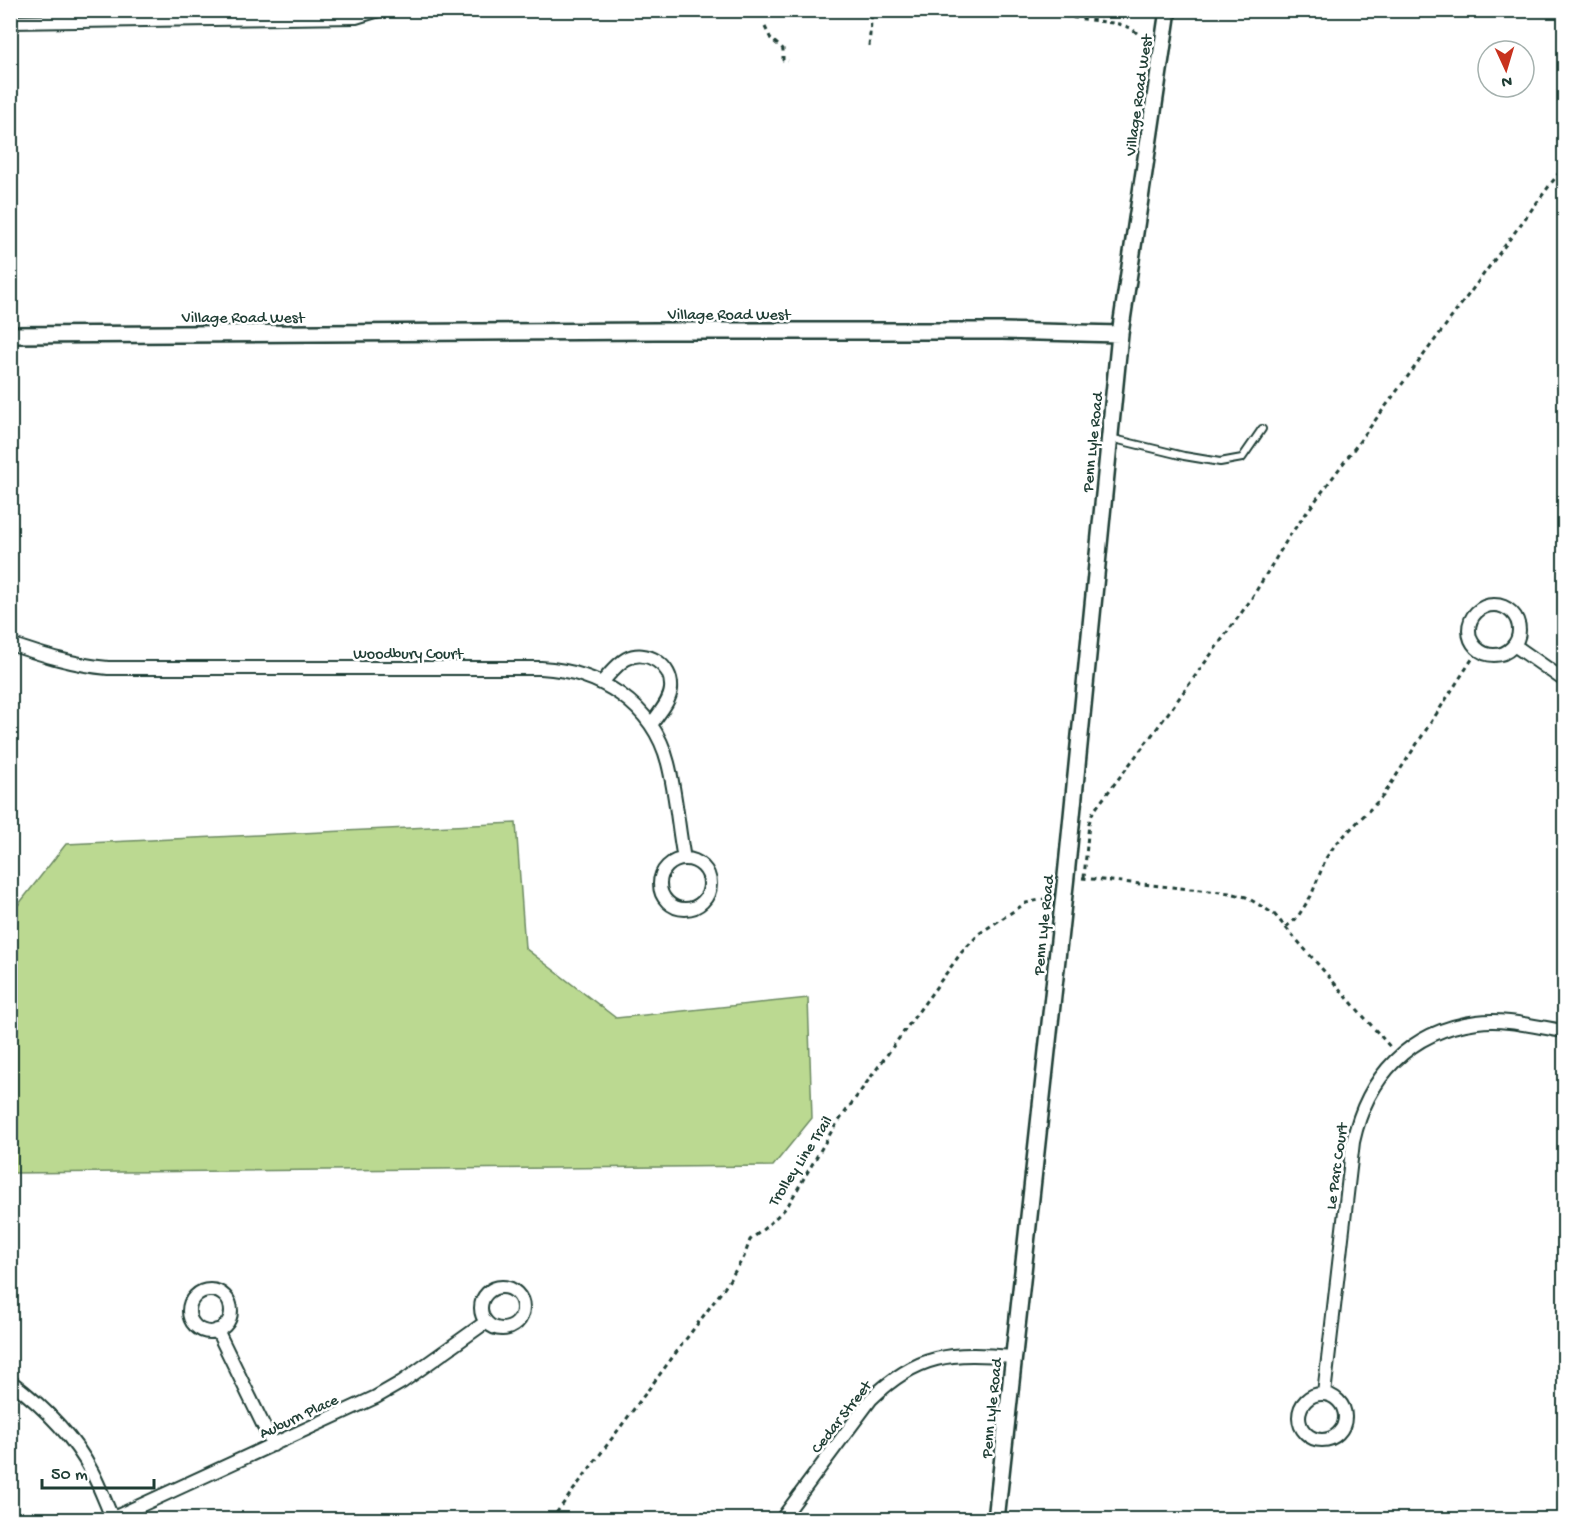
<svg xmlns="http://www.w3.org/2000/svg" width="1575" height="1530" font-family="'Gochi Hand',sans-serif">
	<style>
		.green { fill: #bbd991; stroke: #6d8b62; stroke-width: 1.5 }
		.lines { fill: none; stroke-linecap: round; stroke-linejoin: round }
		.service-casing { stroke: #1f3d34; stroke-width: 10 }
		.minor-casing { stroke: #1f3d34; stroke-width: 16 }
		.tertiary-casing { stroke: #1f3d34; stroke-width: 20 }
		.path { stroke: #1f3d34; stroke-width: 3; stroke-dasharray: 4.5 4.5; stroke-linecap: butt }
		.service { stroke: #fff; stroke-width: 6 }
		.minor { stroke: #fff; stroke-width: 12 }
		.tertiary { stroke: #fff; stroke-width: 15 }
		.labels { text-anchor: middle; stroke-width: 5; stroke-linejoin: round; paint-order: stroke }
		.street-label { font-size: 16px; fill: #1f3d34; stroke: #fff }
	</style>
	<rect width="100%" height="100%" fill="#fff"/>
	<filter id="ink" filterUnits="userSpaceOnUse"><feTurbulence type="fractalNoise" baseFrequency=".0167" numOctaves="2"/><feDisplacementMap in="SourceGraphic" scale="12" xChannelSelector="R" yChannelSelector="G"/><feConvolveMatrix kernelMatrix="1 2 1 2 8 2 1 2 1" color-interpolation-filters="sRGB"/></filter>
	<g filter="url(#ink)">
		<path class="green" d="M516,823L525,948L616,1018L808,998L812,1118L773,1166L11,1173V914L66,844Z"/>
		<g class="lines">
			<defs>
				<path id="service" d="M1110,438L1184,456L1220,462L1242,458L1262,429"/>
				<path id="minor" d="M10,22L356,17L379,10
					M1469 630a25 25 0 1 1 50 0a25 25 0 1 1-50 0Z
					M10,644C43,655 74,665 108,668H541C599,671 653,704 668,763C676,794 678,827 684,859
					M1514,645L1564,680
					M602,682C609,675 617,664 626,659C646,648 673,665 671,689C670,702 658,714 651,725
					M660 884a25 25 0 1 1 50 0a25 25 0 1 1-50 0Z
					M481 1308a21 21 0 1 1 42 0a21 21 0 1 1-42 0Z
					M189 1311a21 21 0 1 1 42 0a21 21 0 1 1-42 0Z
					M217,1330L273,1445
					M10,1381C43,1406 73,1435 92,1472C100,1487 106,1504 113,1520
					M1324,1394L1353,1142C1367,1077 1409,1031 1477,1022C1506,1018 1536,1027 1564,1031
					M1299 1417a23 23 0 1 1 46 0a23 23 0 1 1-46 0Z
					M109,1520L376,1397L402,1382L486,1322
					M781,1520L871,1399C918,1353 951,1352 1014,1357"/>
				<path id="tertiary" d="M10,335L657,331H1002L1120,334
					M996,1520L1066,876L1120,334L1168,10"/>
			</defs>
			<use href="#service" class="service-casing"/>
			<use href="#minor" class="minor-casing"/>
			<use href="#tertiary" class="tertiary-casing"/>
			<path class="path" d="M1019,10L1119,24L1131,28L1138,34
				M765,27L771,39L783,49V60L788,61
				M869,46L872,10
				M1082,878L1230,893L1246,897L1274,914L1392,1049
				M1084,878L1089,823L1093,812L1155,731L1250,601L1290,535L1564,166
				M1286,927L1297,918L1311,896L1326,858L1335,845L1383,796L1478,650
				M551,1520L725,1287L744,1257L750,1240L766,1227L787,1207L833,1129L961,953L980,933L1026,903L1048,898"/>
			<use href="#service" class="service"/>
			<use href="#minor" class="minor"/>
			<use href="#tertiary" class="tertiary"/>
		</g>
	</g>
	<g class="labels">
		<g class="street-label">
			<text transform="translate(1137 95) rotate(-82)" y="6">Village Road West</text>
			<text x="729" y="319">Village Road West</text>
			<text x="243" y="322">Village Road West</text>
			<text transform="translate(1091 442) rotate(-84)" y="6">Penn Lyle Road</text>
			<text x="408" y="658">Woodbury Court</text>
			<text transform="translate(1042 925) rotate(-84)" y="6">Penn Lyle Road</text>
			<text transform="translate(799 1160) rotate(-57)" y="6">Trolley Line Trail</text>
			<text transform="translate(1335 1166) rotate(-82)" y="6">Le Parc Court</text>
			<text transform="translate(990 1408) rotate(-84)" y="6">Penn Lyle Road</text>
			<text transform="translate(298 1415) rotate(-25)" y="6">Auburn Place</text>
			<text transform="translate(840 1416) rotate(-52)" y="6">Cedar Street</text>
		</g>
	</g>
	<rect width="1575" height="1530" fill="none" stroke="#fff" stroke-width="36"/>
	<rect x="18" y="18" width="1539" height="1494" fill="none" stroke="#1f3d34" stroke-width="2" filter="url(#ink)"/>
	<g transform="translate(1506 69) rotate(176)"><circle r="28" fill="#ffffff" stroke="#a5b1ae" stroke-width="1.5"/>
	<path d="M0-4.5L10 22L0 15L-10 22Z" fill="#c8321e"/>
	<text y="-9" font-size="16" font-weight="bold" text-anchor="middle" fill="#1f3d34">N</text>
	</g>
	<path d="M42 1479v9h112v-9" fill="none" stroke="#1f3d34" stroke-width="3"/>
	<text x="51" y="1479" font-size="18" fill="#1f3d34" stroke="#ffffff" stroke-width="4.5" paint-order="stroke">50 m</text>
</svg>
